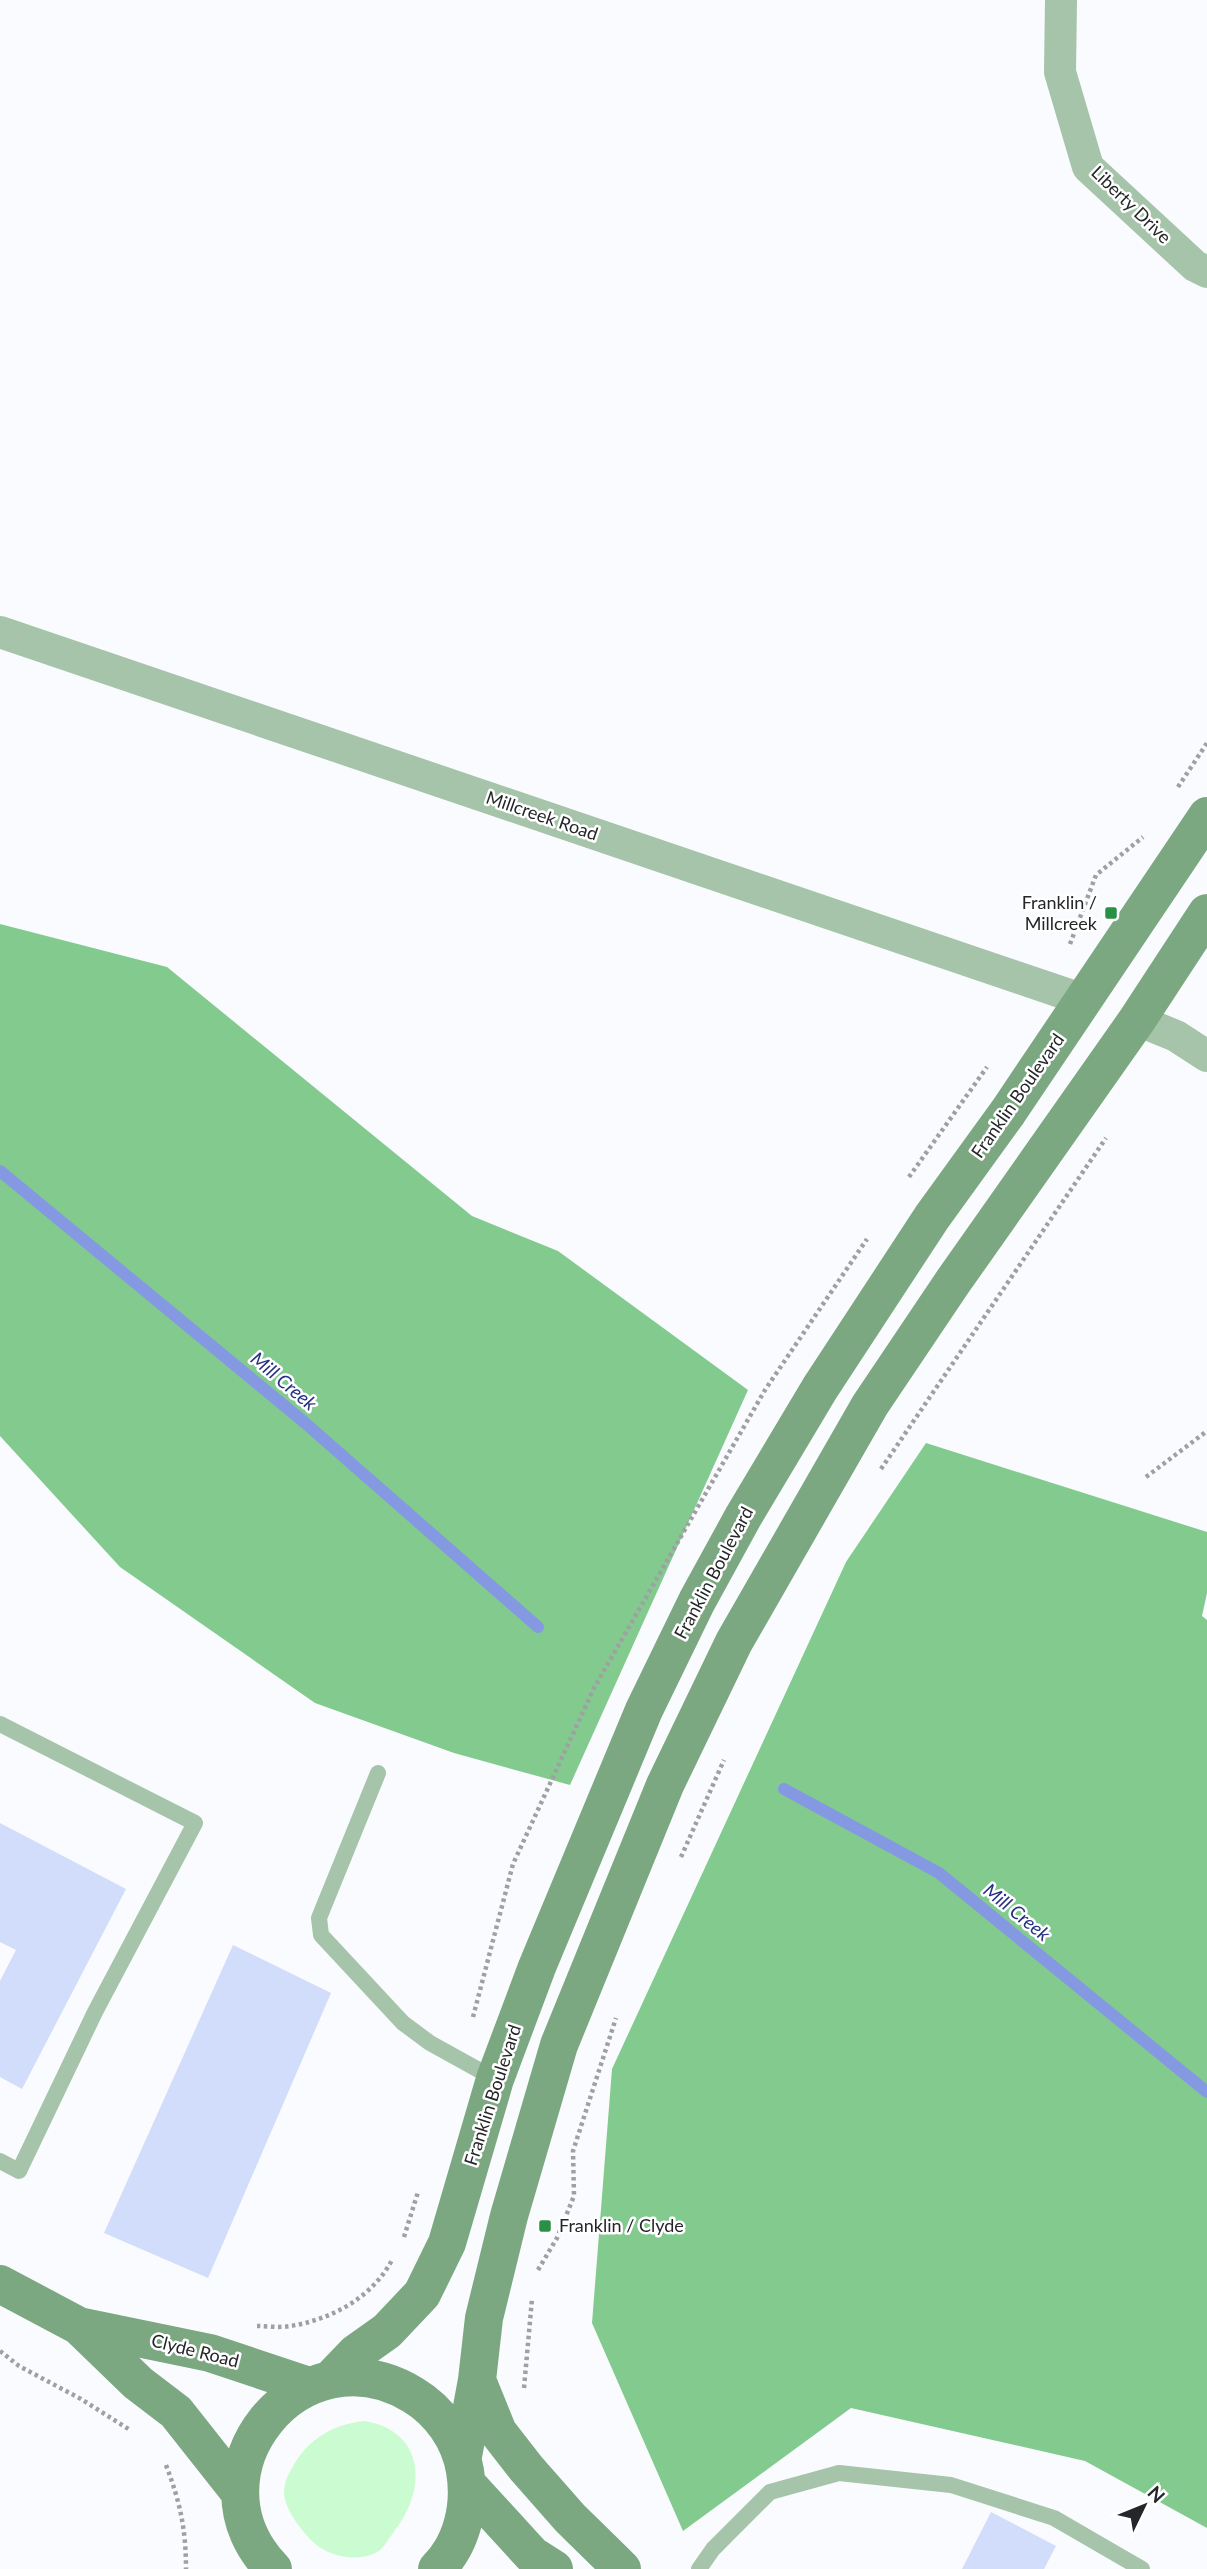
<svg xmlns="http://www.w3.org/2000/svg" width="1207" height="2569" font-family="Lato,sans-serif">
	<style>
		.green { fill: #cbfcd1 }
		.forest { fill: #83ca8f }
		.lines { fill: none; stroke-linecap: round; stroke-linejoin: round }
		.stream { stroke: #8599e2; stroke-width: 12 }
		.building { fill: #d2dcfb }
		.path { stroke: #9fa0a3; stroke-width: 4.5; stroke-dasharray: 3.5 3.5; stroke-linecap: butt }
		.lane { stroke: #a5c4a9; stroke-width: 16 }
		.street { stroke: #a5c4a9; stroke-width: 32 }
		.secondary { stroke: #7ba881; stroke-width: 38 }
		.poi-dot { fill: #299045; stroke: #fff; stroke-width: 2.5 }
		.labels { text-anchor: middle; stroke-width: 5; stroke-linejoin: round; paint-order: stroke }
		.street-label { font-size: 18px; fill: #252629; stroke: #fff }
		.poi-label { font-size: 18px; fill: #252629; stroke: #fff; text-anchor: end }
		.water-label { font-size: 19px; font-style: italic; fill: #263084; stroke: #fff }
	</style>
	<rect width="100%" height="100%" fill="#fafbfe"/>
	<path class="green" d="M364,2421C424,2430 428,2488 395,2530C390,2537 385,2546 379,2551C358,2564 325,2556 310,2539C299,2527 285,2509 284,2493C284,2484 287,2476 292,2468C308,2439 331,2425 364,2421Z"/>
	<path class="forest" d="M0,924L167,967L472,1216L558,1251L748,1390L570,1785L454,1753L315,1703L120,1567L0,1436Z
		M926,1443L1207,1532V1593L1202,1616L1207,1620V2528L1085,2461L851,2408L683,2531L592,2323L612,2069L846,1562Z"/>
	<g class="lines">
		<path class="stream" d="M0,1171L304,1422L538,1627
			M784,1789L939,1873L1207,2092"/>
	</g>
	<path class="building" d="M0,1823L126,1889L22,2089L0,2077V1981L16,1950L0,1942Z
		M233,1945L331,1993L208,2278L104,2233Z
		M991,2512L1056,2546L1044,2569H962Z"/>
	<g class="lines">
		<path class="path" d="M1178,787L1207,743
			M1070,944L1096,875L1143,837
			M909,1177L987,1067
			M881,1469L1106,1138
			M1146,1477L1207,1431
			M681,1857L724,1760
			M473,2017L513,1864L594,1688L765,1390L867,1239
			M404,2237L418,2192
			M538,2270L557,2238L574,2196L573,2151L616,2018
			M257,2326C267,2326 279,2328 290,2326C330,2320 372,2298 392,2260
			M0,2351L19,2366L81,2399L130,2430
			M524,2388L532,2299
			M166,2465C180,2502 186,2529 186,2569"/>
		<path class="lane" d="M0,1724L195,1823L95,2012L19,2171L0,2161
			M378,1773L319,1918L321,1935L403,2023L430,2043L495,2079
			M699,2569L713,2549L770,2492L839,2473L951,2485L1054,2518L1142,2569"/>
		<path class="street" d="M1061,0L1060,72L1088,167L1195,266L1207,272
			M0,632L1084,1000
			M1137,1020L1176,1036L1207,1056"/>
		<path class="secondary" d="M0,2284L79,2326L138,2383L176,2412L240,2493
			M79,2326L210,2353L309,2386
			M331,2379L356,2353L387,2331L422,2294L447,2243L495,2079L537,1967L644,1710L697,1601L743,1517L820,1388L932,1217L1008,1112L1207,816
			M477,2380L498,2432L526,2468L570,2518L622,2569
			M463,2456L477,2380L484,2318L509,2216L559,2045L665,1785L734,1642L870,1405L952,1283L1137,1020L1207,913
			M468,2485L532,2555L554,2569
			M273,2569C181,2474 300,2326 413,2395C440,2411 460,2440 465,2471C471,2506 462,2544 437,2569"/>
	</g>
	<g class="poi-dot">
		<rect x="1104" y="906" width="14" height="14" rx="3.5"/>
		<rect x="538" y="2219" width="14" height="14" rx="3.5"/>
	</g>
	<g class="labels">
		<g class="street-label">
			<text transform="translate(1131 205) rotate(44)" y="6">Liberty Drive</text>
			<text transform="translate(542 816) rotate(19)" y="6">Millcreek Road</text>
			<text transform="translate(1018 1096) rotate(-55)" y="6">Franklin Boulevard</text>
			<text transform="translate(714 1573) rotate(-62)" y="6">Franklin Boulevard</text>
			<text transform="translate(493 2095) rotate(-72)" y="6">Franklin Boulevard</text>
			<text transform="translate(195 2351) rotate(14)" y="6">Clyde Road</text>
		</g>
		<g class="poi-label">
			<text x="1097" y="909">Franklin /<tspan x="1097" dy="21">Millcreek</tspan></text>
			<text x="559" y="2232" text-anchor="start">Franklin / Clyde</text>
		</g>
		<g class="water-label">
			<text transform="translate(284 1381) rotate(40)" y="7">Mill Creek</text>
			<text transform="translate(1017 1912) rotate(39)" y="7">Mill Creek</text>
		</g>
	</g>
	<g transform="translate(1144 2506) rotate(47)" stroke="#ffffff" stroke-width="5" paint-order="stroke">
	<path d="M0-5L12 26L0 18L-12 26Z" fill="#252629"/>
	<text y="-10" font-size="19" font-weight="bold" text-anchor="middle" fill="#252629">N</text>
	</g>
</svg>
